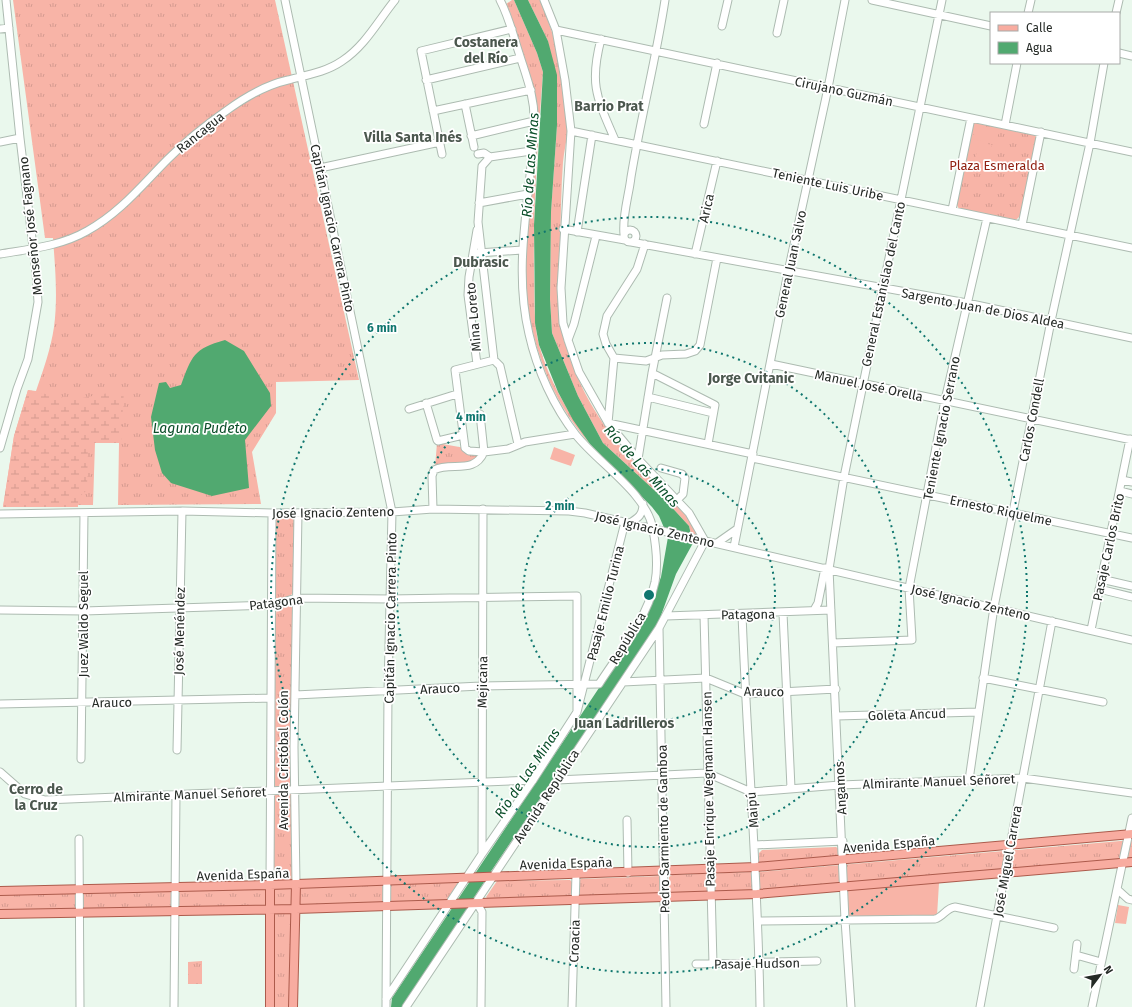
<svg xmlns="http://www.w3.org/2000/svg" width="1132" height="1007" font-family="'Fira Sans',sans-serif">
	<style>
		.grass { fill: url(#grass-tufts) }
		.wetland { fill: url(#wetland-marsh) }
		.pitch { fill: #f8b4a7 }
		.water { fill: #51a970 }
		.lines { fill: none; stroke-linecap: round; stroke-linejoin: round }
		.minor-casing { stroke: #adbbb1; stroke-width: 9 }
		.major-casing { stroke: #ac5b4c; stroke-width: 10 }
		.minor { stroke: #fff; stroke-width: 7 }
		.major { stroke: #f8aca0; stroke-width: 8 }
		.ring { fill: none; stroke: #0f766e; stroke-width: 2; stroke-dasharray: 2 4 }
		.labels { text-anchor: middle; stroke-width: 3.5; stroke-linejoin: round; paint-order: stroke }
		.street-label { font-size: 13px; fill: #252a26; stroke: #fff }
		.park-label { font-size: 13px; fill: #902011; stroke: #fff }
		.neighbourhood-label { font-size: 14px; font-weight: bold; fill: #4b574e; stroke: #fff }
		.water-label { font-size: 14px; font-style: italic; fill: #0a4e29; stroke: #fff }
		.centre { fill: #0f766e; stroke: #fff; stroke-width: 2 }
		.ring-label { font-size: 12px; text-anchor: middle; font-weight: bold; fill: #0f766e; stroke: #fff; stroke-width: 3.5; stroke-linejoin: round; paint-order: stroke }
	</style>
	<defs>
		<pattern id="grass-tufts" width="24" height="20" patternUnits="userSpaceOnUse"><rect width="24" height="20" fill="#f8b4a7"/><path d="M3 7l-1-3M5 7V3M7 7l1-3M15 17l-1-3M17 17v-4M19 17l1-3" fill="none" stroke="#d49b90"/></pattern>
		<pattern id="wetland-marsh" width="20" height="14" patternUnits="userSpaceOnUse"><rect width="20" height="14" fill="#f8b4a7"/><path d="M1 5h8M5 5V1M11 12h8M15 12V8" fill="none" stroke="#d49b90"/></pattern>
	</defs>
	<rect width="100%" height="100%" fill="#eaf8ed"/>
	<path class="grass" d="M13,0H275L359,380L276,382V413L252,452L261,504L118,505L119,443H95L93,505H78V507H3L14,436L28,390L36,391C43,371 51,348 54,327C58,297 55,267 53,238H45Z
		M512,0H514L537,53L543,72C538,139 533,205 534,272C535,297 533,321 539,345C549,381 569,414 590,444C549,398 531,343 524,282L535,95L510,12L506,4Z
		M528,0H540L541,3C558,41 566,84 567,126C568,138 564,150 563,162C561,188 561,215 560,241C558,274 556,310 565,343C578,389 605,432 638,466C660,489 685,508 699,536L691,534L689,526L666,501L603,443L578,396L552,333L550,299L551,212L557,125L548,41Z
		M978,121L1034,134L1037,138L1020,216L1016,220L959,209L956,203L971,125Z
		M437,443L465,448L468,454L482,457L475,462L435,467Z
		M278,517H293L296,519L294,592C289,598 284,599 276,598V519Z
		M286,605L291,606L294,610L293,784L291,787H276L273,783L275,621L277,607Z
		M277,793H290L293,795V881H273V797Z
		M1132,840V860L759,891L758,872Z
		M836,847L839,849V856L762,865L759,862V853L762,850Z
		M751,872L754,874L755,890L752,892L671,895L669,892V877L672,875Z
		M660,876L662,878V893L660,896L581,899L578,895V881L581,879Z
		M570,880L572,882V896L569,899L489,900L486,897L497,881Z
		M461,881L447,902L294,906L0,912V894Z
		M271,912H291V1007H270Z
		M202,961V984H188V962Z"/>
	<path class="wetland" d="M28,390L72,400L124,390L121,443H88L87,490L78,498V507H3L14,436Z"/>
	<path class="pitch" d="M976,126L999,130L996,144L973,139Z
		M979,142L992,145L987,167L974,164Z
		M554,447L575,455L571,466L550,459Z
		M939,883L937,916L848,918V888Z
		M1118,905L1129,907L1126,924L1115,923Z"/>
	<path class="water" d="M514,0H528L548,41L557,75V125L551,212L550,299L552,333L578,396L603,443L666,501L689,526L693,543L676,574L659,621L640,651L492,870L403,1007H391L392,998L639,628L651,605L661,577L668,537L659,516L652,507L590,444L573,420L558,392L539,345L535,323L534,225L543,72L537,53Z
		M225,340L244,351L270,393L271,406L245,440L249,488L212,496L171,483L162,473L155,450L151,417L159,383L166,382L170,388L181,385C192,356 193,349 225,340Z"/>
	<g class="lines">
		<defs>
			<path id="minor" d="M285,0L392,512L388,691L386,1007
				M872,0L991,26
				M1028,13L1031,0
				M1116,13L1119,0
				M722,26L728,0
				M0,29L9,28
				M556,30L1132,152
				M777,33L784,0
				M601,39C589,85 597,98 615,140
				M1119,53L1132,56
				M426,80L520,58
				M465,104L474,147
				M433,111L531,90
				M704,124L717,63
				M1005,125L1017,63
				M571,131L1132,248
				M471,136L534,121
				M0,142L20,138
				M442,154L421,51L512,29
				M478,154L484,153L490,157L531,151
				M490,157L482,166L478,222L494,360L500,366L518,444
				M320,168L440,142
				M479,203L528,194
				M952,210L971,118
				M1022,225L1041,132
				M563,229L625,240
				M624 236a6 6 0 1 1 12 0a6 6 0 1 1-12 0Z
				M577,232L592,135
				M624,234C622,216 629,195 631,177C641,117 656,59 665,0
				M631,242L967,303L1132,338
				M645,244L637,269L607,316L603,334L606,344L614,358L608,423L753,454
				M478,253L522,250
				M0,254C30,249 61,246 87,231C120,213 142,185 168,159C186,141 206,125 226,111C245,97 266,85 288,80C307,75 326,72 342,61C365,46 378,21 395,0
				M695,254L717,161
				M568,340L574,324L596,236
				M614,358L646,361L662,355L686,354L695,351L700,345L717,258
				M494,360L455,370L465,448L469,451L484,452L508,449L525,442L575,434
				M477,364L468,295L469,277L477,230
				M771,364L1132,440
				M652,373L715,405L708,444
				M648,397L713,413
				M426,403L437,440L438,441L463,435
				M409,409L457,394
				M480,414L484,452
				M0,448L17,389L28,359L38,302L36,272L20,138L6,0
				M752,458L1132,538
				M638,459L652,373L667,298
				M661,468L682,474L685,478L683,494L677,500
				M1122,480L1132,482
				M1120,491L1132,494
				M433,509L432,476L434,470C451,461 474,475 484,452
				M0,514L182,511L272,513L392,512L433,509L569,511L585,513L1132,640
				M630,523C638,518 643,515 643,504
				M717,543L737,529
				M734,547L788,272L828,88L845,0
				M1101,579L1132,586
				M1099,589L1132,597
				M0,610L84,611L273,605L296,598L390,599L577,596V712
				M814,610L818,603L825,568
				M783,613L791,788
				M742,614C747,745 758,876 760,1007
				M704,615L713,964
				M666,616L831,610
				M659,628L666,1007
				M1091,630L1130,439
				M833,643L912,640L909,588L945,400L987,218
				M983,678L1103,702
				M623,682L706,678L745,694L836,689
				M295,695L481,686L599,684C619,653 647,619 655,582C658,566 656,546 653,530C648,494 599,464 576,435C554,407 537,370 529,334C512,262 532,194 534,122C535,97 526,76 519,53C513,35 509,17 500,0
				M0,704L271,698
				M837,716L978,712
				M177,750L182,511
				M81,759L84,513
				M0,772L25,794L45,800L533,780
				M557,780L707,773L751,792L840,785L1023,778L1132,793
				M969,780L994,607L1051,321L1090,143L1104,63
				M627,820L628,873
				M79,839L80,1007
				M755,845L843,841
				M482,854L483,509
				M296,884L294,747L298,513
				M270,885L272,513
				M1118,890L1128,899L1132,900
				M477,903L482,912L481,1007
				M759,921L935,919C943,917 946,908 955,907L1054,928
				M1076,955L1101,962
				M696,964L817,961
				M1074,969L1077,944
				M386,999L482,854L533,780L577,712L625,522
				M174,1007L176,794
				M406,1007L659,628L705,541L689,513L638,459L608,423L579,372L568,340L563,323L561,288L571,131L565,80L556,30L544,0
				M572,1007L576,874
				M851,1007L845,920L829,569L844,477L942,0
				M980,1007L1052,621
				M1092,1007L1132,818"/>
			<path id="major" d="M0,891L270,885L756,867L1132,834
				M0,914L296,909L757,894L1132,862
				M270,1007V885
				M293,1007L296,884"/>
		</defs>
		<use href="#minor" class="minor-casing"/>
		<use href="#major" class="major-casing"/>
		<use href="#minor" class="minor"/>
		<use href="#major" class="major"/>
	</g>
	<g class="ring">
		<circle cx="649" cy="595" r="126"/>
		<circle cx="649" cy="595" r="252"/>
		<circle cx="649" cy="595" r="378"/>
	</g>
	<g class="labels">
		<g class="street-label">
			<text transform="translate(844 91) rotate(12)" y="5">Cirujano Guzmán</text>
			<text transform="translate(200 132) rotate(-39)" y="5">Rancagua</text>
			<text transform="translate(828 184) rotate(12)" y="5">Teniente Luis Uribe</text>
			<text transform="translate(706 208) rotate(-77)" y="5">Arica</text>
			<text transform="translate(30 226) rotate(-96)" y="5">Monseñor José Fagnano</text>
			<text transform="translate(333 228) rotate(78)" y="5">Capitán Ignacio Carrera Pinto</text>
			<text transform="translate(790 264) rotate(-78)" y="5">General Juan Salvo</text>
			<text transform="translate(883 284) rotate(-78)" y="5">General Estanislao del Canto</text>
			<text transform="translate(983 308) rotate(11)" y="5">Sargento Juan de Dios Aldea</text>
			<text transform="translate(473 317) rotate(-95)" y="5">Mina Loreto</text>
			<text transform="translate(869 385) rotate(12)" y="5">Manuel José Orella</text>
			<text transform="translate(1031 420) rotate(-79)" y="5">Carlos Condell</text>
			<text transform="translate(941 428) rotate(-79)" y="5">Teniente Ignacio Serrano</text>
			<text transform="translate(1001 510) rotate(12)" y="5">Ernesto Riquelme</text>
			<text transform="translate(333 512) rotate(-1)" y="5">José Ignacio Zenteno</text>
			<text transform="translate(655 529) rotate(13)" y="5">José Ignacio Zenteno</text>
			<text transform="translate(1108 547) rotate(-78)" y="5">Pasaje Carlos Brito</text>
			<text transform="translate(276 602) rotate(-7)" y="5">Patagona</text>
			<text transform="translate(971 602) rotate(13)" y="5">José Ignacio Zenteno</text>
			<text transform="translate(605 603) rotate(-76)" y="5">Pasaje Emilio Turina</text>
			<text transform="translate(748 614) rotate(-1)" y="5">Patagona</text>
			<text transform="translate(390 618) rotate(-89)" y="5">Capitán Ignacio Carrera Pinto</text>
			<text transform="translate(83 624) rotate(-90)" y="5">Juez Waldo Seguel</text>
			<text transform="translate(179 631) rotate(-89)" y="5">José Menéndez</text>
			<text transform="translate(627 638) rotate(-59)" y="5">República</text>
			<text transform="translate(482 682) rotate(-89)" y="5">Mejicana</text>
			<text transform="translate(440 688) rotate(-3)" y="5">Arauco</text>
			<text transform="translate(764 691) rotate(1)" y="5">Arauco</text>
			<text transform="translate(112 702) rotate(-1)" y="5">Arauco</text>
			<text transform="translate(907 714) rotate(-2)" y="5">Goleta Ancud</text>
			<text transform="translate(283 760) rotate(-90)" y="5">Avenida Cristóbal Colón</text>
			<text transform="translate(939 781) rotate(-2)" y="5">Almirante Manuel Señoret</text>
			<text transform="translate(840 788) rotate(-93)" y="5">Angamos</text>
			<text transform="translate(708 789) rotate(-91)" y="5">Pasaje Enrique Wegmann Hansen</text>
			<text transform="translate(190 794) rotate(-2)" y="5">Almirante Manuel Señoret</text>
			<text transform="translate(546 796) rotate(-57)" y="5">Avenida República</text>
			<text transform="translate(752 810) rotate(-95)" y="5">Maipú</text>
			<text transform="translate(663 829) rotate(-91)" y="5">Pedro Sarmiento de Gamboa</text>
			<text transform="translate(889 844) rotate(-5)" y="5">Avenida España</text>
			<text transform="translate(1007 861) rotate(-80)" y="5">José Miguel Carrera</text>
			<text transform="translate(566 863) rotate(-2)" y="5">Avenida España</text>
			<text transform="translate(243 874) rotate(-2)" y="5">Avenida España</text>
			<text transform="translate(574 941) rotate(-88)" y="5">Croacia</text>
			<text transform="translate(757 963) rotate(-1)" y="5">Pasaje Hudson</text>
		</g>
		<g class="park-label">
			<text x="997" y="170">Plaza Esmeralda</text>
		</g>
		<g class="neighbourhood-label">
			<text x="486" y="47">Costanera<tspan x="486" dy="16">del Río</tspan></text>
			<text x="609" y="111">Barrio Prat</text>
			<text x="413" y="142">Villa Santa Inés</text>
			<text x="481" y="267">Dubrasic</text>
			<text x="751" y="383">Jorge Cvitanic</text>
			<text x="624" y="728">Juan Ladrilleros</text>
			<text x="36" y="794">Cerro de<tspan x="36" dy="16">la Cruz</tspan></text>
		</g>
		<g class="water-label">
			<text transform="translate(530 165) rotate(-86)" y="5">Río de Las Minas</text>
			<text x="200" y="433">Laguna Pudeto</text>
			<text transform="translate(642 466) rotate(48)" y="5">Río de Las Minas</text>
			<text transform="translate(527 773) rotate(-56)" y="5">Río de Las Minas</text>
		</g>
	</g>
	<circle cx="649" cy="595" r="6" class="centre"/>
	<g class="ring-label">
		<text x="382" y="332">6 min</text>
		<text x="471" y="421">4 min</text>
		<text x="560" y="510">2 min</text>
	</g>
	<rect x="990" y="12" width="130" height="52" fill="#ffffff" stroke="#a8aaa8"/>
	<rect x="998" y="25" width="20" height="6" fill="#f8aca0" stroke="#a8aaa8"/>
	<text x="1026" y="32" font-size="12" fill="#252a26">Calle</text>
	<rect x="998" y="42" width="20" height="12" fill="#51a970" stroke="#a8aaa8"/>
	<text x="1026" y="52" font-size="12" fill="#252a26">Agua</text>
	<g transform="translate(1100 975) rotate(58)" stroke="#ffffff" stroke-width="3" paint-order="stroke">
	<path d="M0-3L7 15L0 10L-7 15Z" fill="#252a26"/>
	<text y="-6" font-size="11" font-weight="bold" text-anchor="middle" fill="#252a26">N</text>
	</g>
</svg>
